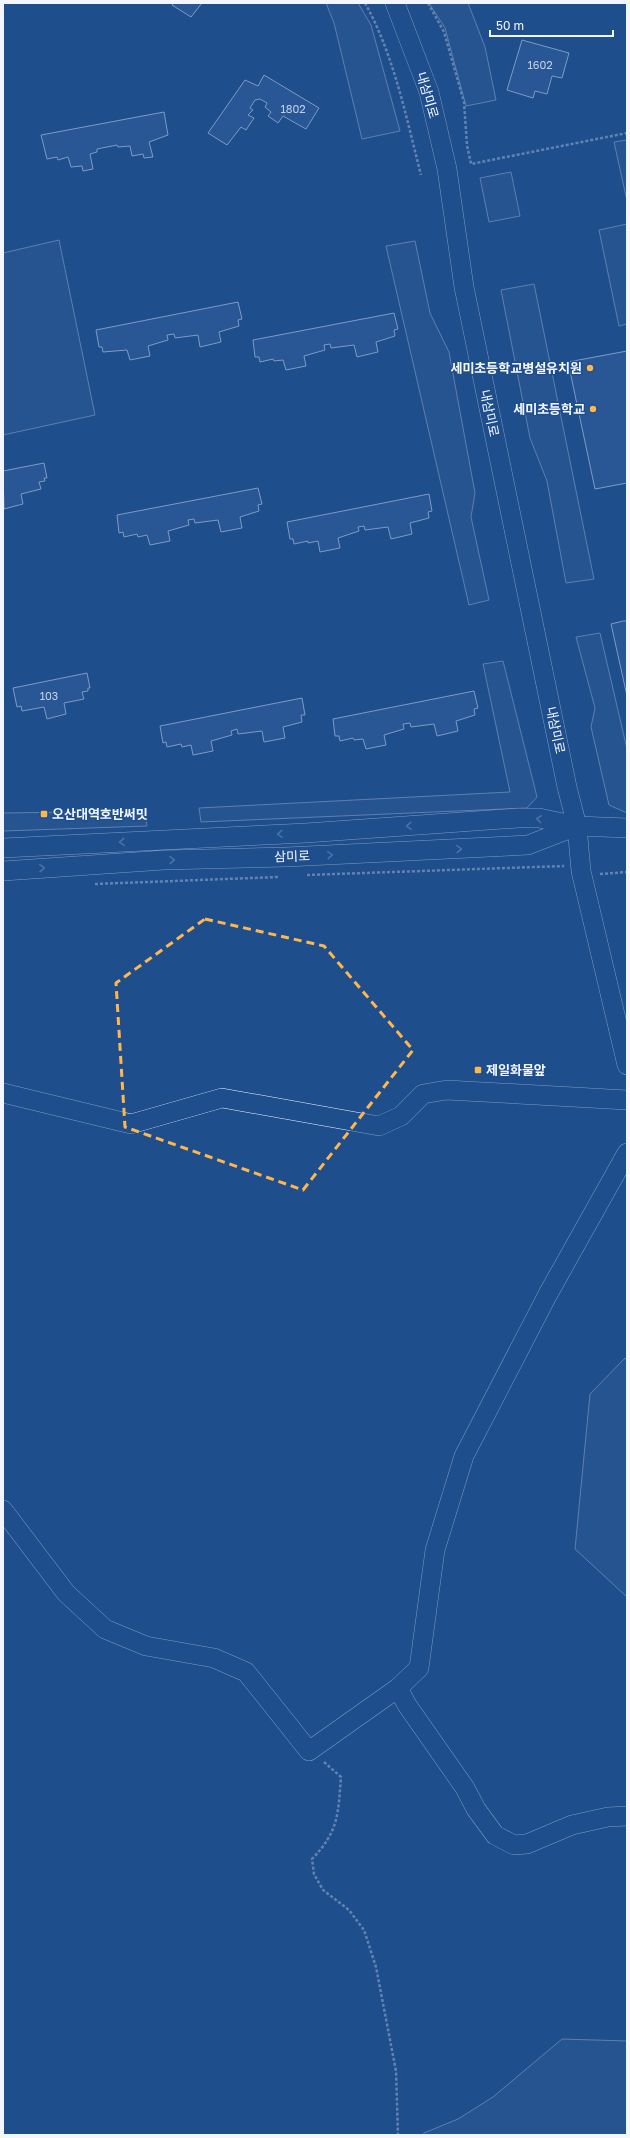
<svg xmlns="http://www.w3.org/2000/svg" width="630" height="2138" font-family="'Golos Text','Noto Sans KR',sans-serif">
	<style>
		.built { fill: #305b95; stroke: #a8bbd7 }
		.building { fill: #3563a3; stroke: #f2f6ff }
		.lines { fill: none; stroke-linecap: round; stroke-linejoin: round }
		.minor-casing { stroke: #f2f6ff; stroke-width: 20 }
		.path { stroke: #b3c4dc; stroke-width: 2.5; stroke-dasharray: 3 2; stroke-linecap: butt }
		.minor { stroke: #1f4e8c; stroke-width: 19 }
		.oneway { stroke: #7e9ac0 }
		.marked { fill: none; stroke: #ffb74d; stroke-width: 3; stroke-dasharray: 8 5; stroke-linejoin: round }
		.poi-dot { fill: #ffb74d; stroke: #1f4e8c; stroke-width: 1.5 }
		.labels { text-anchor: middle; stroke-width: 3; stroke-linejoin: round; paint-order: stroke }
		.number-label { font-size: 11px; fill: #c3d1e8 }
		.street-label { font-size: 13px; fill: #f2f6ff; stroke: #1f4e8c }
		.poi-label { font-size: 13px; font-weight: bold; fill: #f2f6ff; stroke: #1f4e8c; text-anchor: end }
	</style>
	<rect width="100%" height="100%" fill="#1f4e8c"/>
	<path class="built" d="M326,3H358L371,25L400,131L362,139L334,23Z
		M429,3H468L485,47L496,100L466,106L445,28Z
		M627,140V201L614,142Z
		M511,172L520,216L489,222L480,178Z
		M627,224V324L619,326L599,230Z
		M59,240L95,415L3,435V253Z
		M415,241L430,313L449,352L475,493L471,517L489,600L469,605L386,246Z
		M534,284L594,579L566,583L547,481L530,438L501,290Z
		M600,633L627,749V813L609,805L591,727L595,708L576,637Z
		M503,661L537,797L527,808L201,822L199,808L510,792L483,664Z
		M145,811L147,826L3,831V813Z
		M625,1358L627,1361V1597L575,1549L590,1394Z
		M562,2039L627,2041V2135H423L424,2133L458,2119L493,2097Z"/>
	<path class="building" d="M173,3H202L191,17L172,5Z
		M522,40L569,53L562,78L552,76L547,94L535,91L533,98L507,90Z
		M264,75L319,108L306,129L283,116L278,123L268,116L271,112L265,107L267,103L260,99L255,100L250,108L253,110L248,115L254,118L246,130L241,127L227,145L208,133L245,80L258,86Z
		M164,112L168,135L149,142L153,157L144,158L143,154L132,156L130,146L118,147L117,145L97,149V152L90,154L93,169L83,171L82,166L71,167L68,157L58,160L57,157L47,159L41,135Z
		M238,302L242,319L238,320L239,326L219,332L221,342L200,347L198,335L175,338L174,334L167,335L168,340L148,346L150,356L130,360L127,350L103,352L102,347H99L96,330Z
		M394,313L398,329L394,330L395,336L376,342L378,352L357,357L354,345L331,348L330,344L324,345L325,350L304,356L306,366L286,370L283,360L274,361L273,359L260,362L259,357H255L253,340Z
		M627,351V483L595,489L568,362Z
		M44,463L47,478H44L45,481L39,482L41,489L21,494L23,504L4,509L3,471Z
		M258,488L262,504L258,505L259,511L240,517L242,528L221,532L218,520L195,523L194,519L188,520L189,525L168,531L170,541L150,545L147,535L138,537L137,534L124,537L123,532L119,533L117,515Z
		M429,494L432,511L428,512L429,518L410,523L412,534L391,539L388,527L365,530L364,526L358,527L359,531L338,538L340,548L320,552L318,541L308,543V541L294,544L293,539H290L287,522Z
		M623,621H627V696L611,624Z
		M87,673L90,688H88V691L82,692L84,699L64,703L66,714L47,719L44,707L22,711L21,706L17,707L13,688Z
		M474,691L478,708L474,709L475,715L456,721L458,731L437,736L434,724L411,727L410,723L403,724L404,729L384,735L386,745L366,749L363,739L354,740L353,738L340,741L339,736H335L333,719Z
		M302,698L305,715H301L302,722L283,727L285,738L264,742L262,731L238,734L237,729L231,731L232,735L211,741L213,751L193,755L191,745L182,747L181,744L167,747L166,742L163,743L160,726Z"/>
	<g class="lines">
		<defs>
			<path id="minor" d="M395,3L429,92L447,169L464,287L567,787L577,826L581,871L627,1065
				M3,848L306,833L518,818H539L577,826L627,828
				M3,871L164,860L286,857L528,845L577,826
				M3,1093L131,1124L222,1098L379,1126L401,1116L423,1094L447,1090L627,1100
				M3,1510L66,1593L105,1629L146,1646L214,1658L246,1672L309,1751L398,1688L419,1668L435,1550L464,1456L548,1294L627,1153
				M398,1688L407,1705L465,1788L476,1809L495,1835L514,1845L527,1844L572,1825L608,1817L627,1816"/>
		</defs>
		<use href="#minor" class="minor-casing"/>
		<path class="path" d="M365,3C394,55 406,117 421,175
			M428,3L444,32L464,102L467,145L471,164L627,133
			M600,874L627,872
			M307,875L564,866
			M95,884L278,877
			M324,1762L341,1777C338,1814 339,1831 312,1859L314,1874L323,1890L349,1910L364,1930L376,1967L396,2071L398,2135"/>
		<use href="#minor" class="minor"/>
	</g>
	<defs><path id="oneway-chevron" d="M-2-3.5L2.5 0L-2 3.5" fill="none" stroke-width="1.6" stroke-linecap="round" stroke-linejoin="round"/></defs>
	<g class="oneway">
		<use href="#oneway-chevron" transform="translate(539 819) rotate(-174)"/>
		<use href="#oneway-chevron" transform="translate(409 826) rotate(176)"/>
		<use href="#oneway-chevron" transform="translate(280 834) rotate(177)"/>
		<use href="#oneway-chevron" transform="translate(122 842) rotate(177)"/>
		<use href="#oneway-chevron" transform="translate(459 849) rotate(-3)"/>
		<use href="#oneway-chevron" transform="translate(330 855) rotate(-3)"/>
		<use href="#oneway-chevron" transform="translate(172 860) rotate(-1)"/>
		<use href="#oneway-chevron" transform="translate(42 868) rotate(-4)"/>
	</g>
	<path d="M0 0H630V2138H0ZM205,919L324,946L413,1050L303,1190L125,1127L116,983Z" fill="#1f4e8c" fill-opacity=".55" fill-rule="evenodd"/>
	<path class="marked" d="M205,919L324,946L413,1050L303,1190L125,1127L116,983Z"/>
	<g class="poi-dot">
		<circle cx="590" cy="368" r="4"/>
		<circle cx="593" cy="409" r="4"/>
		<rect x="40" y="810" width="8" height="8" rx="2"/>
		<rect x="474" y="1066" width="8" height="8" rx="2"/>
	</g>
	<g class="labels">
		<g class="number-label">
			<text x="540" y="69">1602</text>
			<text x="293" y="113">1802</text>
			<text x="49" y="700">103</text>
		</g>
		<g class="street-label">
			<text transform="translate(428 95) rotate(74)" y="5">내삼미로</text>
			<text transform="translate(490 413) rotate(78)" y="5">내삼미로</text>
			<text transform="translate(556 730) rotate(78)" y="5">내삼미로</text>
			<text transform="translate(292 856) rotate(-2)" y="5">삼미로</text>
		</g>
		<g class="poi-label">
			<text x="582" y="373">세미초등학교병설유치원</text>
			<text x="585" y="414">세미초등학교</text>
			<text x="52" y="819" text-anchor="start">오산대역호반써밋</text>
			<text x="486" y="1075" text-anchor="start">제일화물앞</text>
		</g>
	</g>
	<rect width="630" height="2138" fill="none" stroke="#f2f6ff" stroke-width="8"/>
	<path d="M490 30v6h123v-6" fill="none" stroke="#f2f6ff" stroke-width="2"/>
	<text x="496" y="30" font-size="12" fill="#f2f6ff" stroke="#1f4e8c" stroke-width="3" paint-order="stroke">50 m</text>
</svg>
